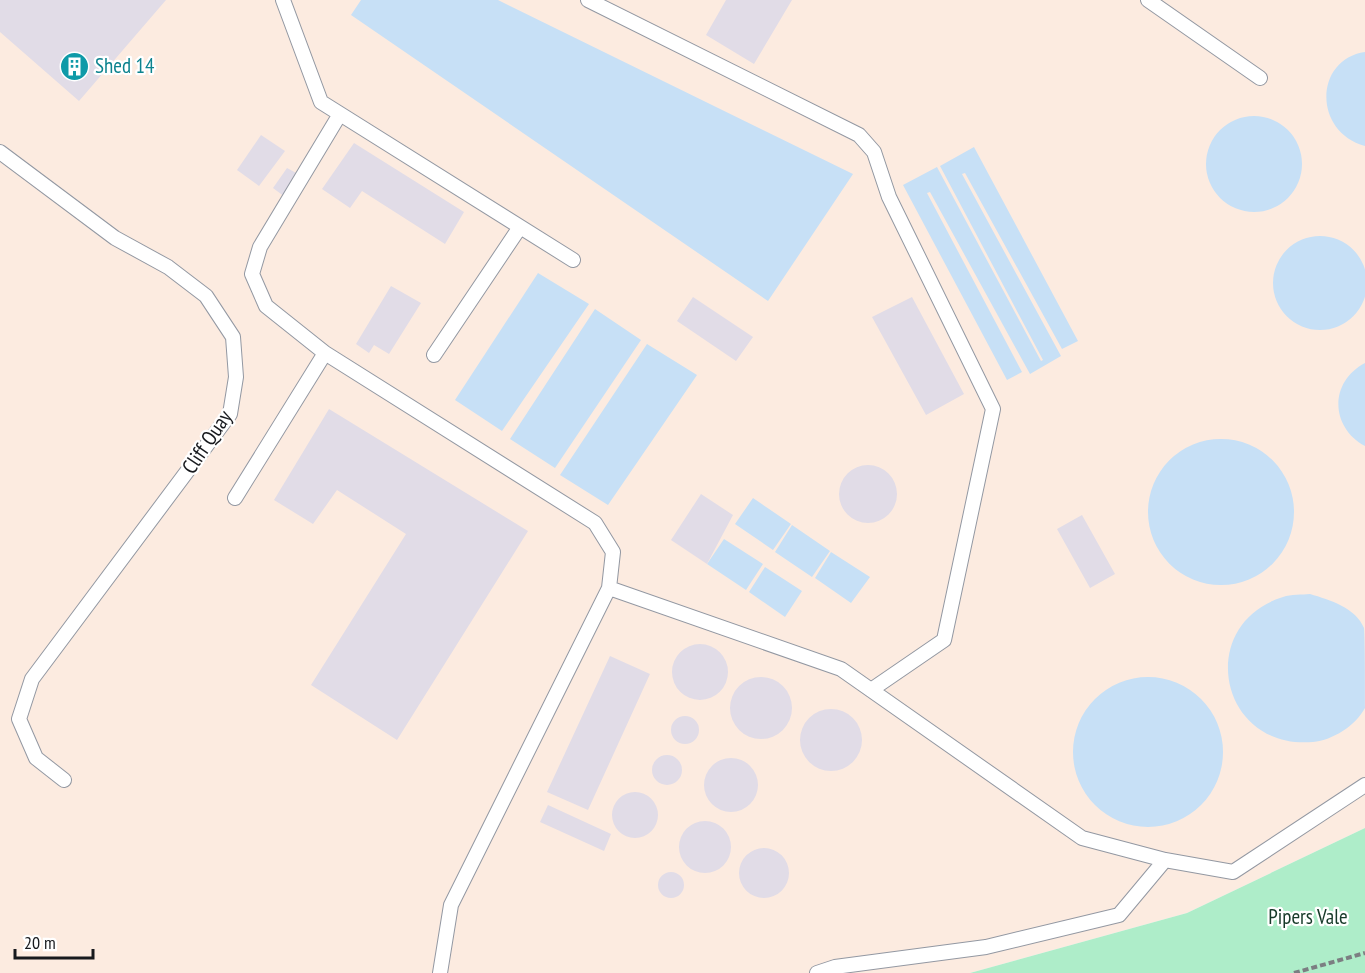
<svg xmlns="http://www.w3.org/2000/svg" width="1365" height="973" font-family="'PT Sans Narrow',sans-serif">
	<style>
		.industrial { fill: #fcebe0 }
		.green { fill: #aeedc9 }
		.water { fill: #c7e0f6 }
		.building { fill: #e1dce7 }
		.lines { fill: none; stroke-linecap: round; stroke-linejoin: round }
		.lane-casing { stroke: #9398a2; stroke-width: 16 }
		.path { stroke: #7c7e82; stroke-width: 4; stroke-dasharray: 6 3; stroke-linecap: butt }
		.lane { stroke: #fff; stroke-width: 14 }
		.labels { text-anchor: middle; stroke-width: 4.5; stroke-linejoin: round; paint-order: stroke }
		.culture-label { font-size: 21px; fill: #0d838f; stroke: #fff; text-anchor: start }
		.street-label { font-size: 21px; fill: #17191d; stroke: #fff }
		.park-label { font-size: 21px; fill: #173a29; stroke: #fff }
	</style>
	<rect width="100%" height="100%" fill="#f6f9fd"/>
	<path class="industrial" d="M0,0H1365V828L1187,913L970,973H0Z"/>
	<path class="green" d="M1365,828V973H970L1187,913Z"/>
	<path class="water" d="M361,0H498L853,174L768,301L351,15Z
		M1365,52V146C1312,131 1315,59 1365,52Z
		M1206 164a48 48 0 1 1 96 0a48 48 0 1 1-96 0Z
		M974,147L1078,341L1062,349L965,173L962,174L1061,356L1030,374L930,192L927,193L1022,372L1007,380L903,185L937,167L1041,361L1043,360L940,166Z
		M1273 283a47 47 0 1 1 94 0a47 47 0 1 1-94 0Z
		M538,273L589,304L502,431L455,400Z
		M595,309L641,340L555,468L510,439Z
		M647,344L697,375L608,505L560,475Z
		M1365,363V446C1330,427 1329,382 1365,363Z
		M1148 512a73 73 0 1 1 146 0a73 73 0 1 1-146 0Z
		M753,498L791,524L773,550L735,524Z
		M792,525L830,551L812,577L775,552Z
		M724,539L763,564L746,590L707,564Z
		M831,552L870,577L851,603L815,578Z
		M765,567L802,591L785,617L749,592Z
		M1310,594C1330,600 1356,608 1364,628C1365,638 1365,694 1365,708C1355,726 1333,740 1313,742C1218,750 1195,624 1283,597C1291,594 1302,595 1310,594Z
		M1073 752a75 75 0 1 1 150 0a75 75 0 1 1-150 0Z"/>
	<path class="building" d="M0,0H166L79,101L0,32Z
		M726,0H792L754,64L706,35Z
		M261,135L285,151L259,186L237,170Z
		M354,143L464,212L445,244L362,191L350,208L322,189Z
		M287,168L300,175L285,197L273,188Z
		M391,286L421,303L389,354L374,345L369,353L356,344Z
		M693,297L753,337L736,361L677,321Z
		M912,297L964,394L926,415L872,317Z
		M329,409L528,531L397,740L311,685L406,534L337,490L313,524L274,500Z
		M839 494a29 29 0 1 1 58 0a29 29 0 1 1-58 0Z
		M701,494L733,515L707,564L671,540Z
		M1082,515L1115,574L1090,588L1057,529Z
		M672 672a28 28 0 1 1 56 0a28 28 0 1 1-56 0Z
		M610,656L650,674L588,810L547,792Z
		M730 708a31 31 0 1 1 62 0a31 31 0 1 1-62 0Z
		M800 740a31 31 0 1 1 62 0a31 31 0 1 1-62 0Z
		M671 730a14 14 0 1 1 28 0a14 14 0 1 1-28 0Z
		M652 770a15 15 0 1 1 30 0a15 15 0 1 1-30 0Z
		M704 785a27 27 0 1 1 54 0a27 27 0 1 1-54 0Z
		M612 815a23 23 0 1 1 46 0a23 23 0 1 1-46 0Z
		M548,805L611,834L604,851L540,822Z
		M679 847a26 26 0 1 1 52 0a26 26 0 1 1-52 0Z
		M739 873a25 25 0 1 1 50 0a25 25 0 1 1-50 0Z
		M658 885a13 13 0 1 1 26 0a13 13 0 1 1-26 0Z"/>
	<g class="lines">
		<defs>
			<path id="lane" d="M283,0L321,102L573,260
				M588,0L859,135L874,152L889,197L993,409L944,640L871,690
				M1148,0L1260,78
				M340,114L260,247L252,274L266,306L325,353L595,523L613,552L609,588L451,905L440,973
				M0,152L115,238L168,267L206,296L233,337L236,377L230,414L32,679L19,719L36,758L64,780
				M434,355L520,227
				M235,498L325,353
				M609,588L841,669L1082,838L1165,860
				M817,973L835,967L986,947L1119,915L1165,860L1233,872L1365,785"/>
		</defs>
		<use href="#lane" class="lane-casing"/>
		<path class="path" d="M1294,973L1365,953"/>
		<use href="#lane" class="lane"/>
	</g>
	<defs>
		<symbol id="building-disc" viewBox="-11 -11 22 22"><circle r="9.5" fill="#0f9aa8" stroke="#fff"/><path d="M-4-6H4V6H1V3H-1V6H-4ZM-2.5-4.3h1.7v1.8h-1.7ZM.8-4.3h1.7v1.8H.8ZM-2.5-1h1.7V.8h-1.7ZM.8-1h1.7V.8H.8Z" fill="#fff"/></symbol>
	</defs>
	<g fill-rule="evenodd">
		<use href="#building-disc" x="58" y="50" width="33" height="33"/>
	</g>
	<g class="labels">
		<g class="culture-label">
			<text x="95" y="73">Shed 14</text>
		</g>
		<g class="street-label">
			<text transform="translate(207 442) rotate(-56)" y="7">Cliff Quay</text>
		</g>
		<g class="park-label">
			<text x="1308" y="924">Pipers Vale</text>
		</g>
	</g>
	<path d="M15 949v9h78v-9" fill="none" stroke="#17191d" stroke-width="3"/>
	<text x="24" y="949" font-size="18" fill="#17191d" stroke="#ffffff" stroke-width="4.5" paint-order="stroke">20 m</text>
</svg>
